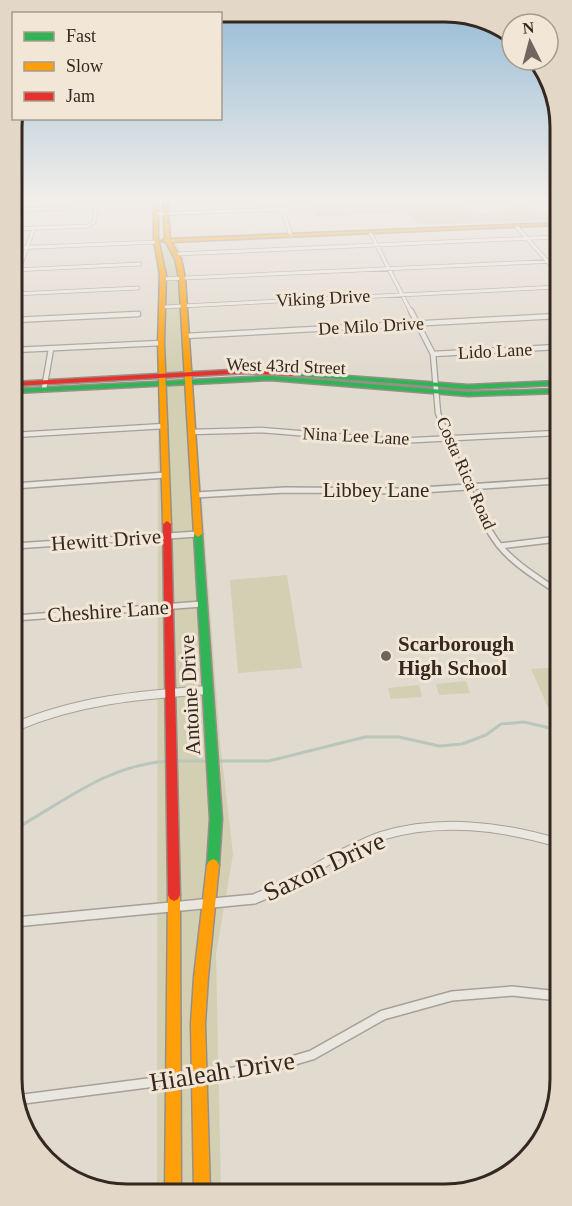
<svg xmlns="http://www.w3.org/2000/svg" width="572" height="1206" font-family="'Times New Roman',serif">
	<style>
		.green { fill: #d2cfb3 }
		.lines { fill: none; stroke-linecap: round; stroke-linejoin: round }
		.stream { stroke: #b9c6bc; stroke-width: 3 }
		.street-far4-casing { stroke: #a7a098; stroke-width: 4.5 }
		.street-far3-casing { stroke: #a7a098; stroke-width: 7 }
		.street-far2-casing { stroke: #a7a098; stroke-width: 8 }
		.street-far1-casing { stroke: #a7a098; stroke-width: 10 }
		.street-casing { stroke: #a7a098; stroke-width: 12 }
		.fast-casing { stroke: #978f88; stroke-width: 3 }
		.slow-casing { stroke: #978f88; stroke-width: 3 }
		.jam-casing { stroke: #978f88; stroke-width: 3 }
		.street-far4 { stroke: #eae6e0; stroke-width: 3 }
		.street-far3 { stroke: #eae6e0; stroke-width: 4.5 }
		.street-far2 { stroke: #eae6e0; stroke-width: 5 }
		.street-far1 { stroke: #eae6e0; stroke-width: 8 }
		.street { stroke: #eae6e0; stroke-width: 9 }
		.fast { fill: #30b455; fill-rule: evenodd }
		.slow { fill: #ff9f0a; fill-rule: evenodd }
		.jam { fill: #e5322d; fill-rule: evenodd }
		.poi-dot { fill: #71665e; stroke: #f2e6d6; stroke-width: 2 }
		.labels { text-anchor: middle; stroke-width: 6; stroke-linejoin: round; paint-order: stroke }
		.far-street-label { font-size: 18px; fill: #352821; stroke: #f2e6d6 }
		.street-label { font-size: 21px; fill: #352821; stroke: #f2e6d6 }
		.poi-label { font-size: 21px; font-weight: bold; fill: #352821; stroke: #f2e6d6; text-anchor: start }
		.near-street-label { font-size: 26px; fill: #352821; stroke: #f2e6d6 }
		.rim { fill: none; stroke: #352821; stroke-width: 3 }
	</style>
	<rect width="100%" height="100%" fill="#e1dacf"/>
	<path class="green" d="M305,199H480L484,201L463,206L482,214L522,205L556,218V220L420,225L407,212L317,217Z
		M176,243L184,257L220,742L233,854L216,954L221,1191L157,1192L158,359L157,265L152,244Z
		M287,575L302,668L238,673L230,580Z
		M558,667V712L548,707L531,669Z
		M466,681L470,693L439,695L436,684Z
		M419,685L422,697L391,699L388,688Z"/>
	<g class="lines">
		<path class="stream" d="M174,761H208
			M216,761H269L365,737H399L439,746L462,744L486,735L501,724L524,722L558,730
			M15,829C67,800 107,765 169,761"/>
		<defs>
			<path id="street-far4" d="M279,199L291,236
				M13,210L96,207
				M156,214L283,209
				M516,226L557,272
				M13,229L88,226L94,222L97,199
				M370,232L411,312
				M13,248L157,242
				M175,254L556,237
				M13,270L140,264
				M163,279L557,261
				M13,286L34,228
				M14,294L138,288
				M162,307L557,287"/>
			<path id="street-far3" d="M411,311L433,354L438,413L455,458
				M14,320L138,314
				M185,336L557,316
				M14,350L161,343
				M433,354L557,347
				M44,389L51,349
				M191,432L261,430L395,441L557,433
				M14,435L165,426"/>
			<path id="street-far2" d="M455,457C468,486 479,519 499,545C514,564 538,578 558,592
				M14,486L166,475
				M195,495L285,490L407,491L557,481
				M14,546L198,534
				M500,546L558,539
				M15,618L202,604"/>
			<path id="street-far1" d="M15,727C77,700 140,695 207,690
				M275,891C297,882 314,868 335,857C350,850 366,841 381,836C441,818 501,826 559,843"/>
			<path id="street" d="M15,922L254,899L278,889
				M16,1100L271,1067L312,1055L383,1015L452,996L512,991L559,996"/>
			<path id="fast" d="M293,372L468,385L557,381V385L468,389L291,375L290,374Z
				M270,376L468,392L557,389V393L468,396L270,380L14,393V389Z
				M198,531L202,534L222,819L219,865L217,869L213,871L209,869L207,865L210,819L194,534Z"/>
			<path id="slow" d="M154,199H158V238L166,275L164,343L171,524L167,527L163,524L158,343L160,275L154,238Z
				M163,199H167L170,239L556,223V225L171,242L181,259L185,278L202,534L198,537L194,534L179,278L175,259L166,242L161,241L165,239Z
				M213,859L217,861L219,865L208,977L205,1024L210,1191H194L191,1024L194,977L207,865L209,861Z
				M174,889L178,891L180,895L181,1191L165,1192L168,895L170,891Z"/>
			<path id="jam" d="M248,369L293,372L296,374L293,376L248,373L14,386V382Z
				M167,521L171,524L180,895L178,899L174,901L170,899L168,895L163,524Z"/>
		</defs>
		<use href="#street-far4" class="street-far4-casing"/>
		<use href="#street-far3" class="street-far3-casing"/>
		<use href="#street-far2" class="street-far2-casing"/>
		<use href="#street-far1" class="street-far1-casing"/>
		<use href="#street" class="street-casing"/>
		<use href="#fast" class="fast-casing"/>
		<use href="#slow" class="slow-casing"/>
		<use href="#jam" class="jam-casing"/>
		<use href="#street-far4" class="street-far4"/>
		<use href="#street-far3" class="street-far3"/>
		<use href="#street-far2" class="street-far2"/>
		<use href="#street-far1" class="street-far1"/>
		<use href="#street" class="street"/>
		<use href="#fast" class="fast"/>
		<use href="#slow" class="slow"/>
		<use href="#jam" class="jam"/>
	</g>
	<linearGradient id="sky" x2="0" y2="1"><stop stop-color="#95bbd6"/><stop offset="0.54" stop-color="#f2eee9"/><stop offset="1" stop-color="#f2eee9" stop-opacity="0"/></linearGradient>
	<rect width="572" height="368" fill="url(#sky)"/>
	<circle class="poi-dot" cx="386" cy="656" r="6"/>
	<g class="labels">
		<g class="far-street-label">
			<text transform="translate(323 298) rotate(-3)" y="6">Viking Drive</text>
			<text transform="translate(371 326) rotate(-3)" y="6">De Milo Drive</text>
			<text transform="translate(495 351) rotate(-3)" y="6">Lido Lane</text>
			<text transform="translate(286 366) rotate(2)" y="6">West 43rd Street</text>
			<text transform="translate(356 436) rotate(3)" y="6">Nina Lee Lane</text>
			<text transform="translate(466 473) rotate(66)" y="6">Costa Rica Road</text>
		</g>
		<g class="street-label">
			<text x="376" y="497">Libbey Lane</text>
			<text transform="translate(106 540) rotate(-4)" y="7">Hewitt Drive</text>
			<text transform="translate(108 611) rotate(-4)" y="7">Cheshire Lane</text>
			<text transform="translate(190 695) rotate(-93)" y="7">Antoine Drive</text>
		</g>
		<g class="poi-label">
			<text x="398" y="651">Scarborough<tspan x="398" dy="24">High School</tspan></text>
		</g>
		<g class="near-street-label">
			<text transform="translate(324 866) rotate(-25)" y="9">Saxon Drive</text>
			<text transform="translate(222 1071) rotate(-9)" y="9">Hialeah Drive</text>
		</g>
	</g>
	<path d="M0 0H572V1206H0ZM127 22H445A105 105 0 0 1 550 127V1079A105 105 0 0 1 445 1184H127A105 105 0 0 1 22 1079V127A105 105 0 0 1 127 22Z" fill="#e3d7c8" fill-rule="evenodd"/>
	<path class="rim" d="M127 22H445A105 105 0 0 1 550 127V1079A105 105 0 0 1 445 1184H127A105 105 0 0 1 22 1079V127A105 105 0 0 1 127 22Z"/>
	<rect x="12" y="12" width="210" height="108" fill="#f2e6d6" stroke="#a69a8e" stroke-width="1.5"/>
	<rect x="24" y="32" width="30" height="9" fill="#30b455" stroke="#a69a8e" stroke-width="1.5"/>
	<text x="66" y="42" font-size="18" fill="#352821">Fast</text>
	<rect x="24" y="62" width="30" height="9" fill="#ff9f0a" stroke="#a69a8e" stroke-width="1.5"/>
	<text x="66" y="72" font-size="18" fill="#352821">Slow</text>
	<rect x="24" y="92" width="30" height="9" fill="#e5322d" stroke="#a69a8e" stroke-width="1.5"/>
	<text x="66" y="102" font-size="18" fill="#352821">Jam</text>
	<g transform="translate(530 42) rotate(354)"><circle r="28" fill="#f2e6d6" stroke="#a69a8e" stroke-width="1.5"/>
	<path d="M0-4.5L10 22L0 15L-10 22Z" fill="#71665e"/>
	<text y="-9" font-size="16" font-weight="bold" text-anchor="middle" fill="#352821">N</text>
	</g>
</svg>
